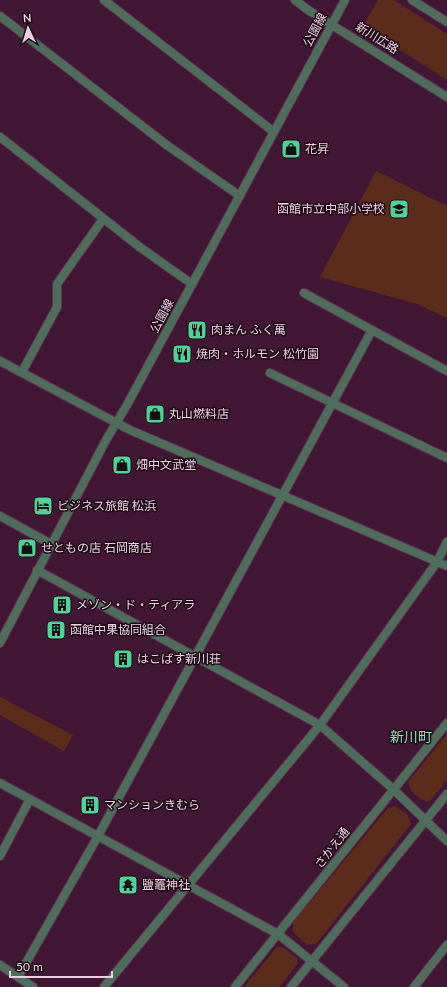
<svg xmlns="http://www.w3.org/2000/svg" width="447" height="987" font-family="Lato,'Noto Sans JP',sans-serif">
	<style>
		.green { fill: #5c2c1a }
		.lines { fill: none; stroke-linecap: round; stroke-linejoin: round }
		.minor-casing { stroke: #5d3450; stroke-width: 10 }
		.tertiary-casing { stroke: #5d3450; stroke-width: 10 }
		.minor { stroke: #4e6d5c; stroke-width: 8 }
		.tertiary { stroke: #4e6d5c; stroke-width: 8 }
		.labels { text-anchor: middle; stroke-width: 3; stroke-linejoin: round; paint-order: stroke }
		.street-label { font-size: 12px; fill: #eccfe0; stroke: #1e0b18 }
		.poi-label { font-size: 12px; fill: #eccfe0; stroke: #1e0b18; text-anchor: start }
		.quarter-label { font-size: 14px; fill: #8edfb5; stroke: #1e0b18 }
	</style>
	<rect width="100%" height="100%" fill="#421735"/>
	<path class="green" d="M378,0H394L447,34V80L363,26Z
		M376,171L447,206V318L417,304L320,277Z
		M0,697L73,735L64,751L0,715Z
		M447,734V780L429,802C419,800 410,792 408,782Z
		M395,806L408,815L411,824L316,944L307,945L293,932V922L388,808Z
		M277,947H282L297,958V965L279,987H244Z"/>
	<g class="lines">
		<defs>
			<path id="minor" d="M104,0L274,132
				M0,16L168,146L240,196
				M0,137L141,248L192,284
				M304,293L447,371
				M0,361L130,430L447,566
				M22,372L57,307V284L103,219
				M270,373L447,458
				M0,516L51,544
				M37,570L320,725L393,789L447,841
				M0,783L278,934L344,987
				M0,856L30,799
				M18,977L98,836L372,330
				M104,987L320,725L437,562L447,542
				M235,987L447,723
				M291,987L447,794
				M414,987L447,945"/>
			<path id="tertiary" d="M295,0L308,10L447,97
				M412,0L447,22
				M0,643L106,440L127,405L345,0
				M0,965L33,987"/>
		</defs>
		<use href="#minor" class="minor-casing"/>
		<use href="#tertiary" class="tertiary-casing"/>
		<use href="#minor" class="minor"/>
		<use href="#tertiary" class="tertiary"/>
	</g>
	<defs>
		<symbol id="shop-square" viewBox="-11 -11 22 22"><rect x="-9" y="-9" width="18" height="18" rx="4" fill="#4fd399" stroke="#1e0b18"/><path d="M-5-2.5h2.3a2.7 3.5 0 0 1 5.4 0H5L5.5 6h-11ZM-1.5-2.5h3a1.5 2.3 0 0 0-3 0Z" fill="#111"/></symbol>
		<symbol id="school-square" viewBox="-11 -11 22 22"><rect x="-9" y="-9" width="18" height="18" rx="4" fill="#4fd399" stroke="#1e0b18"/><path d="M0-5L7-2L0 1L-7-2ZM-4 1L0 2.5L4 1V4Q0 6-4 4Z" fill="#111"/></symbol>
		<symbol id="restaurant-square" viewBox="-11 -11 22 22"><rect x="-9" y="-9" width="18" height="18" rx="4" fill="#4fd399" stroke="#1e0b18"/><path d="M-5-6h1v4h1v-4h1v4h1v-4h1v5L-1.5 .5V6h-2V.5L-5-1ZM5-6V6H3V1.5H1.5Q1.5-4 5-6Z" fill="#111"/></symbol>
		<symbol id="hotel-square" viewBox="-11 -11 22 22"><rect x="-9" y="-9" width="18" height="18" rx="4" fill="#4fd399" stroke="#1e0b18"/><path d="M-6-4.5h1.5V1H6V5H4.5V3h-9V5H-6ZM-4 0a1.8 1.8 0 1 1 3.6 0ZM.5 0V-2.5h3Q6-2.5 6 0Z" fill="#111"/></symbol>
		<symbol id="building-square" viewBox="-11 -11 22 22"><rect x="-9" y="-9" width="18" height="18" rx="4" fill="#4fd399" stroke="#1e0b18"/><path d="M-4-6H4V6H1V3H-1V6H-4ZM-2.5-4.3h1.7v1.8h-1.7ZM.8-4.3h1.7v1.8H.8ZM-2.5-1h1.7V.8h-1.7ZM.8-1h1.7V.8H.8Z" fill="#111"/></symbol>
		<symbol id="temple-square" viewBox="-11 -11 22 22"><rect x="-9" y="-9" width="18" height="18" rx="4" fill="#4fd399" stroke="#1e0b18"/><path d="M0-6L5-2H3V0L6.5 2.5H4V6H1.5V3h-3V6H-4V2.5H-6.5L-3 0V-2H-5Z" fill="#111"/></symbol>
	</defs>
	<g fill-rule="evenodd">
		<use href="#shop-square" x="280" y="138" width="22" height="22"/>
		<use href="#school-square" x="388" y="198" width="22" height="22"/>
		<use href="#restaurant-square" x="186" y="319" width="22" height="22"/>
		<use href="#restaurant-square" x="171" y="343" width="22" height="22"/>
		<use href="#shop-square" x="144" y="403" width="22" height="22"/>
		<use href="#shop-square" x="111" y="454" width="22" height="22"/>
		<use href="#hotel-square" x="32" y="495" width="22" height="22"/>
		<use href="#shop-square" x="16" y="537" width="22" height="22"/>
		<use href="#building-square" x="51" y="594" width="22" height="22"/>
		<use href="#building-square" x="45" y="619" width="22" height="22"/>
		<use href="#building-square" x="112" y="648" width="22" height="22"/>
		<use href="#building-square" x="79" y="794" width="22" height="22"/>
		<use href="#temple-square" x="117" y="874" width="22" height="22"/>
	</g>
	<g class="labels">
		<g class="street-label">
			<text transform="translate(315 30) rotate(-62)" y="4">公園線</text>
			<text transform="translate(377 38) rotate(32)" y="4">新川広路</text>
			<text transform="translate(162 316) rotate(-62)" y="4">公園線</text>
			<text transform="translate(332 848) rotate(-52)" y="4">さかえ通</text>
		</g>
		<g class="poi-label">
			<text x="305" y="153">花昇</text>
			<text x="385" y="213" text-anchor="end">函館市立中部小学校</text>
			<text x="211" y="334">肉まん ふく萬</text>
			<text x="196" y="358">焼肉・ホルモン 松竹園</text>
			<text x="169" y="418">丸山燃料店</text>
			<text x="136" y="469">畑中文武堂</text>
			<text x="57" y="510">ビジネス旅館 松浜</text>
			<text x="41" y="552">せともの店 石岡商店</text>
			<text x="76" y="609">メゾン・ド・ティアラ</text>
			<text x="70" y="634">函館中果協同組合</text>
			<text x="137" y="663">はこばす新川荘</text>
			<text x="104" y="809">マンションきむら</text>
			<text x="142" y="889">鹽竈神社</text>
		</g>
		<g class="quarter-label">
			<text x="411" y="742">新川町</text>
		</g>
	</g>
	<g transform="translate(28 28) rotate(356)" stroke="#1e0b18" stroke-width="3" paint-order="stroke">
	<path d="M0-3L7 15L0 10L-7 15Z" fill="#eccfe0"/>
	<text y="-6" font-size="11" font-weight="bold" text-anchor="middle" fill="#eccfe0">N</text>
	</g>
	<path d="M10 971v6h102v-6" fill="none" stroke="#eccfe0" stroke-width="2"/>
	<text x="16" y="971" font-size="12" fill="#eccfe0" stroke="#1e0b18" stroke-width="3" paint-order="stroke">50 m</text>
</svg>
